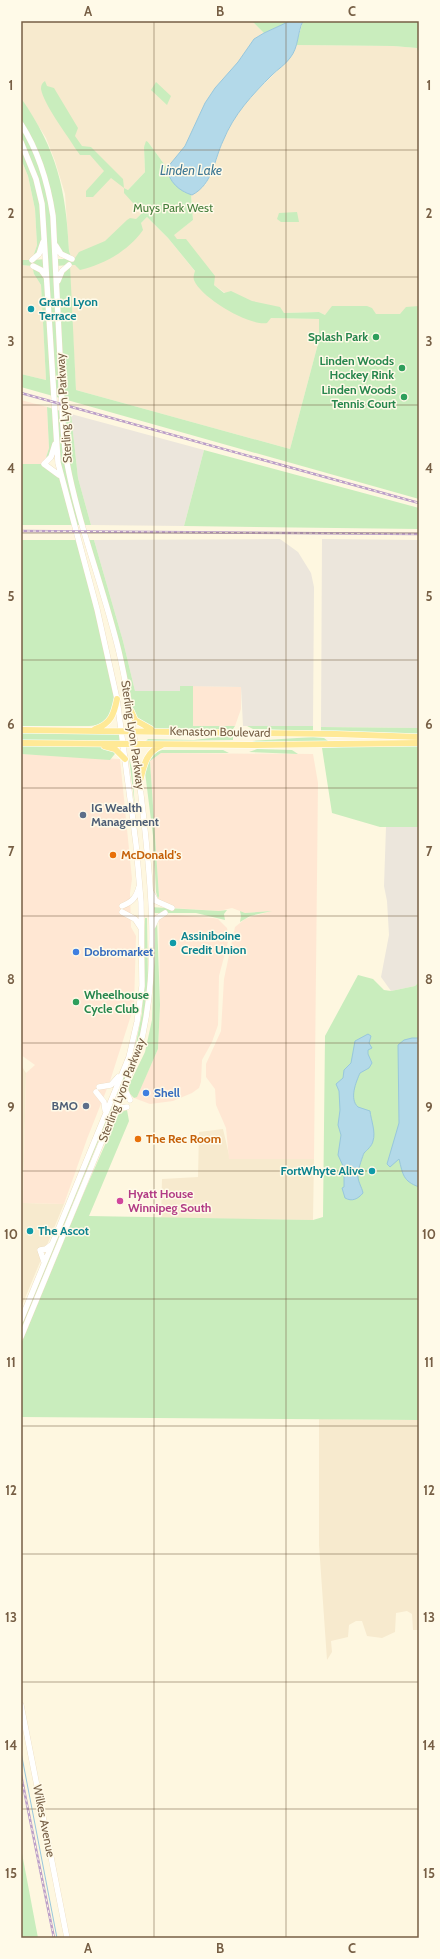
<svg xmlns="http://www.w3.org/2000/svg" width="440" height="1959" font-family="Cabin,sans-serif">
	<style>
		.residential { fill: #f7eace }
		.commercial { fill: #ffe7d3 }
		.industrial { fill: #ece6dc }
		.green { fill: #c9edbd; fill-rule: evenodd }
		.water { fill: #b3d9e9; stroke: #98c7dc }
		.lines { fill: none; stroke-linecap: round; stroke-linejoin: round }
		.stream { stroke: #98c7dc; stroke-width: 1 }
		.secondary-casing { stroke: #e9d7b8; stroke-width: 6 }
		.primary-casing { stroke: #fff; stroke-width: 7 }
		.secondary { stroke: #fff; stroke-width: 5.5 }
		.primary { stroke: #ffe996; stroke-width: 6 }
		.rail-casing { stroke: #bb9ec8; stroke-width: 2.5 }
		.rail { stroke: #fffae8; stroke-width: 1; stroke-dasharray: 3; stroke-linecap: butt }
		.grid { fill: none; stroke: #775f45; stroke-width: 1; stroke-opacity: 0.55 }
		.culture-dot { fill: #0f9aa8; stroke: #fffae8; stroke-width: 1.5 }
		.leisure-dot { fill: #2e9e5b; stroke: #fffae8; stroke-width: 1.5 }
		.service-dot { fill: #5c6f8a; stroke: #fffae8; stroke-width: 1.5 }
		.food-dot { fill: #e8710a; stroke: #fffae8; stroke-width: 1.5 }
		.shop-dot { fill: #3f7fe0; stroke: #fffae8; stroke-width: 1.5 }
		.hotel-dot { fill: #d1479c; stroke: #fffae8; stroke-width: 1.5 }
		.labels { text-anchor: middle; stroke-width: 3; stroke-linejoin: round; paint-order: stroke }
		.park-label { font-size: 12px; fill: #457f3c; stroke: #fffae8 }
		.culture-label { font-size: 12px; font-weight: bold; fill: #0d838f; stroke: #fffae8; text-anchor: start }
		.leisure-label { font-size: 12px; font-weight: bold; fill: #27864d; stroke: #fffae8; text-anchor: end }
		.street-label { font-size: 12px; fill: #775f45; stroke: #fffae8 }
		.service-label { font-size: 12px; font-weight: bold; fill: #4e5e75; stroke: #fffae8; text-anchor: start }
		.food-label { font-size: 12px; font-weight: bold; fill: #c56008; stroke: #fffae8; text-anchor: start }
		.shop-label { font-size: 12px; font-weight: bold; fill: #366cbe; stroke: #fffae8; text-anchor: start }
		.hotel-label { font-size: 12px; font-weight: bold; fill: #b23c85; stroke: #fffae8; text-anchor: start }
		.water-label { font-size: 13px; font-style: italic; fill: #3f7894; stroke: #fffae8 }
		.neatline { fill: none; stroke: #775f45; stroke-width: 1.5 }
		.grid-label { font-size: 13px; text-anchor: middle; font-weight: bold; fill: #775f45 }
	</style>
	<rect width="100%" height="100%" fill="#fef7e0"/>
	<path class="residential" d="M21,21H252L264,33L254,39L238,62L215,88L205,103L185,146L167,168L148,142L144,147L145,172L128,190L124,188L125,193L142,213L122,234L83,257L72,259L69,251L65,194L55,161L46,138L21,98Z
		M296,45L393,46L417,48L419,57V314L325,315L319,312L284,313L225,293L214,285L173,235L193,220L191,194L206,184L217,159L222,142L234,117L242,106L291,57Z
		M21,159L28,176L35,209L37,245L32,260H21Z
		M147,217L168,238L207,286L271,318L319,319V340L290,449L76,390L69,265L141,223Z
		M21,265L33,266L34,274L41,285L46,380L21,374Z
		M21,1065L26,1073L23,1203L64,1204L21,1308Z
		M223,1129L230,1159H314L313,1220L161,1218L162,1179L198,1177L199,1132Z
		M319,1419L419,1420V1630H413L412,1614L407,1611L396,1613L395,1632L382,1638L367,1636L362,1621H356L349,1625L348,1637L331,1641L332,1652L327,1660L319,1545Z"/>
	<path class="commercial" d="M21,400L47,407L49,448L44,464H21Z
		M193,686L241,687V709L235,726H193Z
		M161,753L313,754L318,783L314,1159H229L226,1128L216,1105L215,1089L206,1077V1064L221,1031L224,979L235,927L245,919L271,911L245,913L232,908L219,911L172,908L158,899L159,896L150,761Z
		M21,754L120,759L132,879L130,893L131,927L136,936L134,1006L110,1081L87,1139L64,1204L23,1203L26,1073L35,1065L21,1055Z
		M174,915L213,918L218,919L227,928L229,938L219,976L218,1025L212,1042L202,1060L201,1082L199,1088L192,1093L173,1101L150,1104L134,1098L137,1096L158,1049L160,1005L159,919L166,916Z"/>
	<path class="industrial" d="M71,414L204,450L184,526L91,525L78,478Z
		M280,539L298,552L311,573L314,587L313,726H243L241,687L181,686L180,691H135L123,641L94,540Z
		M322,539L419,540V728L321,727Z
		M386,827H419V982L415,986L391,991L381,977L389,935L387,901L384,886Z"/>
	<path class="green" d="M252,21H290L264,33Z
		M303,21L419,22V57L417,48L393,46L296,45Z
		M45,81L47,86L54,88L78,128L75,136L82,146L91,147L123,179L124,188L128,190L145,172L144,147L146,141L148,142L167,168L168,174L184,192L191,194L193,220L174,235L177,239H186L215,276L214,285L224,293L231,291L252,301L280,307L284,313L319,312L325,315L332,306H367L372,308L376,314H400L406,307L419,306V499L21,387V374L46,380L41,285L34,274L32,266L21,265V260H32L37,245L35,209L28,176L21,159V98C57,150 66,189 69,251L72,259L75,258L79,252L105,241L127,220L130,218L136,219L142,213L124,193V188L111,178L93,197H86V191L104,171L90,155H80L75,148C66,133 44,105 41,89C41,85 42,83 45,81ZM147,217L168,238L195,271C194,274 193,278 194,280C201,298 249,326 267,323L271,318L319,319V340L290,449L76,390L70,265H75L80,270C105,264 128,251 143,230L141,223ZM45,238L46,259L33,260ZM55,243L66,257L70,259H55ZM69,265L57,284L56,266Z
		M156,82L171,96L167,105L151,90Z
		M297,212L299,222H281L277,219L279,213Z
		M47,407L71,414L78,478L91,525H21V464H44L49,448ZM55,442L59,475L45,464Z
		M204,450L419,508V529L184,526Z
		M21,540H77L117,699L113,716L101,725L89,726H21Z
		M87,540H94L123,641L135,691H180V686H193V726H235L233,729L156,731L135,720L119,652Z
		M247,726H313V731L253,729Z
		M321,727L419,728V735L321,734Z
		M21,728L122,731L124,744H97L118,750L110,760L21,754Z
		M228,736L233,737V740L146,741L148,739L194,740Z
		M313,737L324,738L328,741L261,743L252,741Z
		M419,743V827H380L332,813L322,748Z
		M257,749L292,750L298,754L249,752Z
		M162,750H223L229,753H161L150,761L159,896L158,899L156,892L153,836L145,772C147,762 152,753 162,750Z
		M129,757L132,769L135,808Z
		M150,907L219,911L227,910L224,914L225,920L196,913H150Z
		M240,911L245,913L272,911L250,916L240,922L241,916Z
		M145,918H147L148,981L143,1028L121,1096L114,1093L125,1067L133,1058L142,1013Z
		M157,920L160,1005L158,1049L137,1097L134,1098L130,1094L128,1087L145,1052L152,1020L155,926Z
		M358,975L373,979L384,990L391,991L415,986L419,982V1420L21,1417V1344L82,1197L119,1113L127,1110L129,1121L89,1216L313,1220L323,1217L325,1036Z
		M111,1105L112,1108L21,1330V1325Z
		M21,1848L38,1938H21Z"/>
	<path class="water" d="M290,21H303C297,33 299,47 290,58C285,65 278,69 272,75C252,95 234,114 223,141C214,160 213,184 192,195C179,191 169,182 167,168L185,146L205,103L215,88L238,62L254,39L264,33Z
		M368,1034L371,1036L369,1043L372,1048L368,1050V1054L372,1063L369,1068L360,1073C356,1082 349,1099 358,1107L370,1111C371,1120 376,1132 373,1141C372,1146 367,1150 364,1153C363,1155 358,1170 358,1173C357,1181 362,1187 363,1193C358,1199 352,1202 345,1198L342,1188L344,1187V1168L338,1155L341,1135L338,1125L340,1110L339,1091L336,1084L343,1078L344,1070L351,1063L355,1041Z
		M412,1038H419V1187C403,1181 403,1175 399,1159L390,1167L387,1164L399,1123L398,1045L404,1040Z"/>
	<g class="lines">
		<path class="stream" d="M21,1752L57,1938"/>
		<defs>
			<path id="secondary" d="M21,124C39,152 48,183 53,216C55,263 58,309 60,356C62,391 61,428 67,463C79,527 104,589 119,652C130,699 136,747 141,795C151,878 161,973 138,1054L21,1337
				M21,142L36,179L42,204L58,463L97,609L117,699L136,844L141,902L142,986L137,1022L129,1057L21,1320
				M56,246L61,254L72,259
				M32,260L39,254L43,242
				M33,266L41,270L46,277
				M58,281L62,271L69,265
				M55,444L51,457L44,464L59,475
				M151,892L156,901L172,908
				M122,906C132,902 136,898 139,887
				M122,912L135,919L141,928
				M152,928L157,918L165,913
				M99,1087L111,1085L118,1077
				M124,1088L130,1100
				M96,1092L104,1102L105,1110
				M114,1112L120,1108L127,1107
				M44,1262L40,1250L46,1249L51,1245
				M21,1705L67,1938"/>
			<path id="primary" d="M131,711L135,720L151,729
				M95,729C111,724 114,714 117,699
				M21,730L336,734L419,737
				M21,743L255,745L419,743
				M104,746L115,749L125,759
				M140,781C144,765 146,752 162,745"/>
		</defs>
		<use href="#secondary" class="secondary-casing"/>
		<use href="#primary" class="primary-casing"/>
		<use href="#secondary" class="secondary"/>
		<use href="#primary" class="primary"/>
		<defs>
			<path id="rail" d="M21,393L419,503
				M21,531L419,534
				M21,1775L54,1938"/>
		</defs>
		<use href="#rail" class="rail-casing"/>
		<use href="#rail" class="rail"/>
	</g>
	<path class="grid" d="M154,21V1938M286,21V1938M21,150H419M21,277H419M21,405H419M21,533H419M21,660H419M21,788H419M21,916H419M21,1043H419M21,1171H419M21,1299H419M21,1426H419M21,1554H419M21,1682H419M21,1809H419"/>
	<g class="culture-dot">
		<circle cx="31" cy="309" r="4"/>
		<circle cx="173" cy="943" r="4"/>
		<circle cx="372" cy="1171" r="4"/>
		<circle cx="30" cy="1231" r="4"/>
	</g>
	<g class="leisure-dot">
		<circle cx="376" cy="337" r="4"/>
		<circle cx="402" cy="368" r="4"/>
		<circle cx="404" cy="397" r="4"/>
		<circle cx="76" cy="1002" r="4"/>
	</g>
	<g class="service-dot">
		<circle cx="83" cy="815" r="4"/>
		<circle cx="86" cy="1106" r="4"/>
	</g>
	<g class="food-dot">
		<circle cx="113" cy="855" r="4"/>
		<circle cx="138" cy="1139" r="4"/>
	</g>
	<g class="shop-dot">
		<circle cx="76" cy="952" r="4"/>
		<circle cx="146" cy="1093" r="4"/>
	</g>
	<circle class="hotel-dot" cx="120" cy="1201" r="4"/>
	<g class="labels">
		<g class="park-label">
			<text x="173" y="212">Muys Park West</text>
		</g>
		<g class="culture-label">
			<text x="39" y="306">Grand Lyon<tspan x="39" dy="14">Terrace</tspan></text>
			<text x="181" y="940">Assiniboine<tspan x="181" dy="14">Credit Union</tspan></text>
			<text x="364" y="1175" text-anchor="end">FortWhyte Alive</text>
			<text x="38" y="1235">The Ascot</text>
		</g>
		<g class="leisure-label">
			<text x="368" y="341">Splash Park</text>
			<text x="394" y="365">Linden Woods<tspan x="394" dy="14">Hockey Rink</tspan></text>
			<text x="396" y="394">Linden Woods<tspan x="396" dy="14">Tennis Court</tspan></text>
			<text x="84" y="999" text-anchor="start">Wheelhouse<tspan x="84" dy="14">Cycle Club</tspan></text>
		</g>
		<g class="street-label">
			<text transform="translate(64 408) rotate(-94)" y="4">Sterling Lyon Parkway</text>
			<text transform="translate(220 732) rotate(1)" y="4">Kenaston Boulevard</text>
			<text transform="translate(133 735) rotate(82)" y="4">Sterling Lyon Parkway</text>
			<text transform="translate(122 1090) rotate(-69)" y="4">Sterling Lyon Parkway</text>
			<text transform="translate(44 1821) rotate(79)" y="4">Wilkes Avenue</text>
		</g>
		<g class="service-label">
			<text x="91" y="812">IG Wealth<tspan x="91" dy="14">Management</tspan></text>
			<text x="78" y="1110" text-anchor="end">BMO</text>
		</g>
		<g class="food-label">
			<text x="121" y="859">McDonald's</text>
			<text x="146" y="1143">The Rec Room</text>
		</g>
		<g class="shop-label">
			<text x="84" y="956">Dobromarket</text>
			<text x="154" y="1097">Shell</text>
		</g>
		<g class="hotel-label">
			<text x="128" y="1198">Hyatt House<tspan x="128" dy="14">Winnipeg South</tspan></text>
		</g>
		<g class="water-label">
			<text x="191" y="175">Linden Lake</text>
		</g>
	</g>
	<rect width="440" height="1959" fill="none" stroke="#fffae8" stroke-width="44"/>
	<rect x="22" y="22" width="396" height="1915" class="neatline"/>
	<g class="grid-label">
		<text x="88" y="16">A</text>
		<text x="220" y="16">B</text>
		<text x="352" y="16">C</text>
		<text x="11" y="90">1</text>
		<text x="429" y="90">1</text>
		<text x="11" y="218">2</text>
		<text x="429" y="218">2</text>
		<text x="11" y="346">3</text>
		<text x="429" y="346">3</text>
		<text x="11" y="473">4</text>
		<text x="429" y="473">4</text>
		<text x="11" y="601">5</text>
		<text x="429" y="601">5</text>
		<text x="11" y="729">6</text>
		<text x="429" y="729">6</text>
		<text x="11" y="856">7</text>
		<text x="429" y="856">7</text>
		<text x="11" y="984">8</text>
		<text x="429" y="984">8</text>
		<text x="11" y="1112">9</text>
		<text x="429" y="1112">9</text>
		<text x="11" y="1239">10</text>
		<text x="429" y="1239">10</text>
		<text x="11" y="1367">11</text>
		<text x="429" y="1367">11</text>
		<text x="11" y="1495">12</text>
		<text x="429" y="1495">12</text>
		<text x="11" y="1622">13</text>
		<text x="429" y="1622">13</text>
		<text x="11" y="1750">14</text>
		<text x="429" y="1750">14</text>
		<text x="11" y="1878">15</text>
		<text x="429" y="1878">15</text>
		<text x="88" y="1953">A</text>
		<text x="220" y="1953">B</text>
		<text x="352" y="1953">C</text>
	</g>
</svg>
